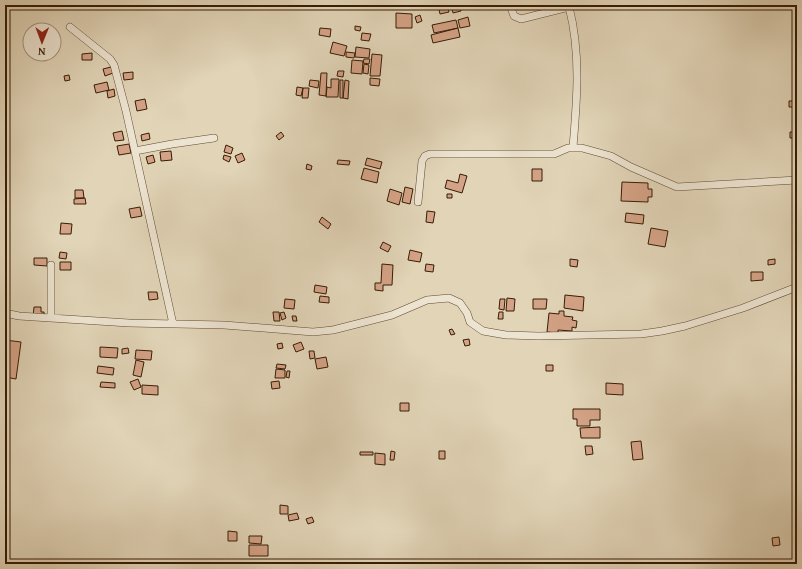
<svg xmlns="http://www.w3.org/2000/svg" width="802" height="569" font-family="'Gentium Book Plus',serif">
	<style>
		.building { fill: #d4a286; stroke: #371c04 }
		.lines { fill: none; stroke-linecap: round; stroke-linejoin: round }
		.street-casing { stroke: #624a31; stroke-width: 8 }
		.street { stroke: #ece3d0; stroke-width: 7 }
	</style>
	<rect width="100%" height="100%" fill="#e1d4b7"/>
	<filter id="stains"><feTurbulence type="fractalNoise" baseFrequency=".005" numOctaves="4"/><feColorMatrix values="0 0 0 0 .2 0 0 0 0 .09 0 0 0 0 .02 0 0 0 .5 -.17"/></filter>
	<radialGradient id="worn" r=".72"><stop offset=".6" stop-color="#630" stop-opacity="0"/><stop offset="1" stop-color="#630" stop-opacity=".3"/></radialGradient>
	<path class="building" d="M438,5H447L449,12L440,14Z
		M451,5H460L461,11L453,13Z
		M396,13L412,14V28H396Z
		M420,15L422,21L417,23L415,17Z
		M468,17L470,26L460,28L458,20Z
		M456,20L458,28L434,33L432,25Z
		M355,26L361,27L360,31L355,30Z
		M320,28L331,29L330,37L319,35Z
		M458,28L460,37L433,43L431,35Z
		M362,33L371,34L369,41L361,40Z
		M333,42L347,46L344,56L330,53Z
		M356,47L370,49L369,58L355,57Z
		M346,52L355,53L354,58L346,57Z
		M92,53V60H82V54Z
		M372,54L382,55L380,76H370Z
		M364,59H370L369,64L363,63Z
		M352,60L363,61L362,74L351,73Z
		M364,64L369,65L368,74L363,73Z
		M111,67L113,73L105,76L103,69Z
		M338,71H344L343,77L337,76Z
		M133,72V79L124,80L123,73Z
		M321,73H327L326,96L319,95Z
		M69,75L70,80L65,81L64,76Z
		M370,78L380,79L379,86L370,85Z
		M331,79H339L338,97H326L327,87L331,88Z
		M310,80L319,81L318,88L309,86Z
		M340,80H343V98H340Z
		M345,80L349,81L348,99L343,98Z
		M107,82L109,90L96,93L94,85Z
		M297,87L303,88L301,96L296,95Z
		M303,88H309L308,98H302Z
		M114,89L115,96L108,98L107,91Z
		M145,99L147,109L137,111L135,101Z
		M789,101H794V107H789Z
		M122,131L124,140L115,141L113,133Z
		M281,132L284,136L279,140L276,136Z
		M790,132H797V138H790Z
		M149,133L150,139L142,141L141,135Z
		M129,144L131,153L119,155L117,146Z
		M226,145L233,148L231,154L224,152Z
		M171,151L172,160L161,161L160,152Z
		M242,153L245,160L238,163L235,156Z
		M153,155L155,162L148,164L146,157Z
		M224,155L231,157L229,162L223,159Z
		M367,158L382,162L380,169L365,165Z
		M338,160L350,161L349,165L337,164Z
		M307,164L312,166L311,170L306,169Z
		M364,168L379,172L377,183L361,179Z
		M532,169H542V181H532Z
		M460,174L467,176L462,193L445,188L447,180L458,183Z
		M622,182L648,183V189H652V197H648V202L621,201Z
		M405,187L413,189L410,204L402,202Z
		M390,189L402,193L399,205L387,201Z
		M75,190H83L84,198H75Z
		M447,194H452V198H447Z
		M85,198L86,204H74V199Z
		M140,207L142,216L131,218L129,209Z
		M427,211L435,212L433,223L426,222Z
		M626,213L644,215L643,224L625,222Z
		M322,217L331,224L328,229L319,222Z
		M61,223L72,224L71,234H60Z
		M651,228L668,231L665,247L648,244Z
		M383,242L391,246L388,252L380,248Z
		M410,250L422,253L420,262L408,260Z
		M60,252L67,253L66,259L59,258Z
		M34,258H47V266L34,265Z
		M570,259L578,260L577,267L570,266Z
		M775,259V264L768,265V260Z
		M60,262H71V270H60Z
		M382,264L393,265L392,285H383V291L375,290V283H381Z
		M426,264L434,265L433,272L425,271Z
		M751,272H763V280L751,281Z
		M315,285L327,287L326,294L314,292Z
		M148,292H157L158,299L149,300Z
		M565,295L584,297L583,311L564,308Z
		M320,296L329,297V303L319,302Z
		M507,298L515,299L514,311H506Z
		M285,299L295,300L294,309L284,308Z
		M500,299H505L504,310L499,309Z
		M533,299H547L546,309H533Z
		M34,307H41V312H44V317H33Z
		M559,311H564V316L573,317L572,320L577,321L576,328L572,327V331L558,330V333L547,332L549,313L559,314Z
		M273,312H279L280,321H274Z
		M284,312L286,318L282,320L280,313Z
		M499,312H503V319H498Z
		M292,316H296L297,321H293Z
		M452,329L455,334L451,335L449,330Z
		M469,339L470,345L465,346L463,340Z
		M5,340L21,342L16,379L5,377Z
		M301,342L304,349L296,352L293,345Z
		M282,343L283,348L278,349L277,344Z
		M100,347L118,348L117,358L100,357Z
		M128,348L129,353L122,354V349Z
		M136,350L152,351L151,360L135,359Z
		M309,351H314L315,358L310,359Z
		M326,357L328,367L317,369L315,359Z
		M136,360L144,362L141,377L133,375Z
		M277,364L286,365L285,369L276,368Z
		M546,365H553V371H546Z
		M98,366L114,368L113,375L97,373Z
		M276,369L285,370V378H275Z
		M287,371H290L289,378L286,377Z
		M138,379L141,387L134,390L130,382Z
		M279,381L280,388L272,389L271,382Z
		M101,382L115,383V388L100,387Z
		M606,383L623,384V395L606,394Z
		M142,385L158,386V395L142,394Z
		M400,403H409V411H400Z
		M573,409H600V420H590V426H577V419H573Z
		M600,427V438H581L580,428Z
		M641,441L643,459L633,460L631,442Z
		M585,446H592L593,454L586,455Z
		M391,451L395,452L394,460H390Z
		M439,451H445V459H439Z
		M360,452H373V455H360Z
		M375,453L385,454V465L375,464Z
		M280,505L288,506V514H280Z
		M297,513L299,519L289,521L288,515Z
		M312,517L314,522L308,524L306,519Z
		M228,531L237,532V541H228Z
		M249,536H262L261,544L249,543Z
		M779,537L780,545L773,546L772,538Z
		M249,545H268V556H249Z"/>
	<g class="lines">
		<defs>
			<path id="street" d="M510,5L514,16L521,19L569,7C581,53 577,100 573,147
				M70,27L110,59L114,65L126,111L173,324
				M135,151L172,144L214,138
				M418,202L422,161L425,156L430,154H554L568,148H582L611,156L631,167L677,187L797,180
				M51,265V318
				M5,313L19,316L129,323L224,325L313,332L333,330L392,315L427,300L449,298L460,303L467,313L470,322L483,331L506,335L538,336L641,334L662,331L685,326L743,308L797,287"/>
		</defs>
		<use href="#street" class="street-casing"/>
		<use href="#street" class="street"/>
	</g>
	<rect width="802" height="569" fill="none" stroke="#e1d4b7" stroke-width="20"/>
	<rect x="6" y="6" width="790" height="557" fill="none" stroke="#371c04" stroke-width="2"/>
	<rect x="10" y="10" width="782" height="549" fill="none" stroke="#371c04"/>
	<g transform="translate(42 42) rotate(181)"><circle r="19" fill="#ece3d0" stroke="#a4937e"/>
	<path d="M0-3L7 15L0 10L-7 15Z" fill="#8f2418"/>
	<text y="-6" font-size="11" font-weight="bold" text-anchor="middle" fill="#371c04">N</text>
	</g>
	<rect width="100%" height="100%" filter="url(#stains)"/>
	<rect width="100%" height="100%" fill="url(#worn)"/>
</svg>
